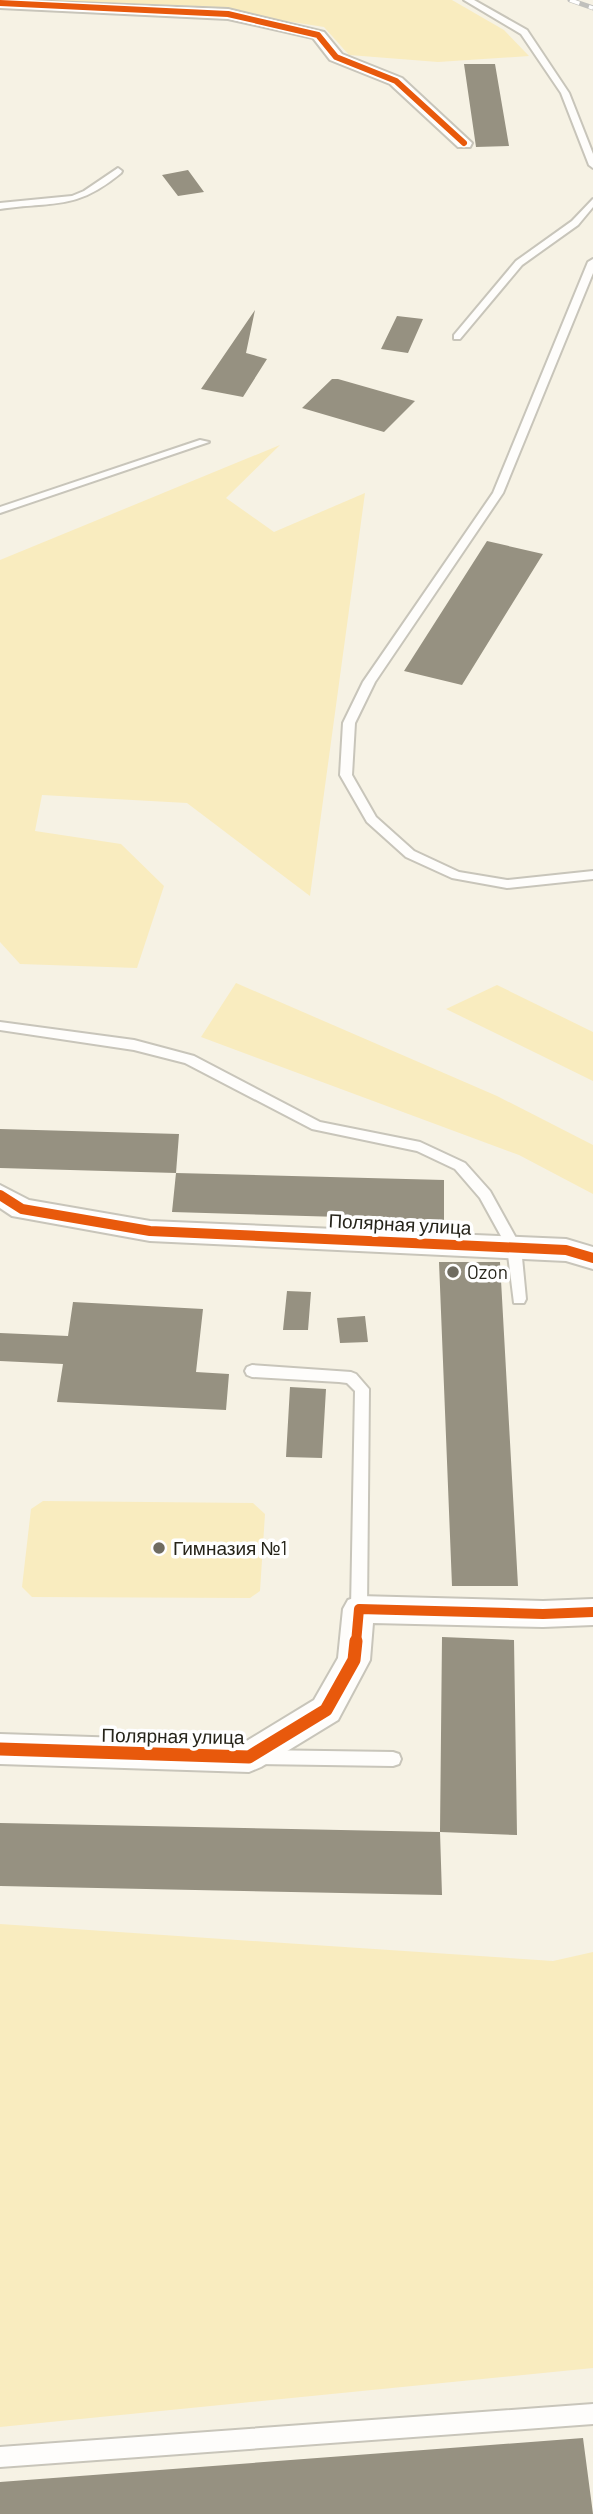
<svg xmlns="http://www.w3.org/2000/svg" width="593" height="2514" font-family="Barlow,sans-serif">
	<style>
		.green { fill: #f9ecbf }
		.building { fill: #969181 }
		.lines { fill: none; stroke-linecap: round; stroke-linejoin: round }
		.lane-casing { stroke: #c8c5ba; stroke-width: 4 }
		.street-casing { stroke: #c8c5ba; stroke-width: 4 }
		.lane { fill: #fefdfb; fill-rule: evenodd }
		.street { fill: #fefdfb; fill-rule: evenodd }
		.rail-casing { stroke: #c0c0bc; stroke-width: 5 }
		.rail { stroke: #fff; stroke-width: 3.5; stroke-dasharray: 10; stroke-linecap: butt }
		.cycleway-far2-casing { stroke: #fff; stroke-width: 9 }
		.cycleway-far1-casing { stroke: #fff; stroke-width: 15 }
		.cycleway-casing { stroke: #fff; stroke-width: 18 }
		.cycleway-far2 { stroke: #e8590c; stroke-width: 6 }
		.cycleway-far1 { stroke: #e8590c; stroke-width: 10 }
		.cycleway { stroke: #e8590c; stroke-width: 13 }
		.poi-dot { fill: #6f6c61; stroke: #fff; stroke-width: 2.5 }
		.labels { text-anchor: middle; stroke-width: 7; stroke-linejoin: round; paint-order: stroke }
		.street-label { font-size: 19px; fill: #26241a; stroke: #fff }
		.poi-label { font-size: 19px; fill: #26241a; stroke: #fff; text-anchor: start }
	</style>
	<rect width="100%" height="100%" fill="#f6f2e4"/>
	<path class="green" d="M12,0H452L504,30L529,56L438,62L349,55L324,27L229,12Z
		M280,445L226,498L274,532L365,493L310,896L187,803L42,795L35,831L121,844L164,886L137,968L20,964L0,942V560Z
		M236,983L497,1096L593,1145V1194L519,1155L201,1037Z
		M497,985L593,1032V1081L446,1009Z
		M43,1501L253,1503L265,1514L260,1591L250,1598L32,1597L22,1587L31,1509Z
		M0,1924L553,1961L593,1952V2368L0,2427Z"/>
	<path class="building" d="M464,64H495L509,146L476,147Z
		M188,170L204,192L178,196L162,175Z
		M255,310L246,353L267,359L243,397L201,389Z
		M397,316L423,319L408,353L381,349Z
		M332,379H338L415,401L384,432L302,408Z
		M487,541L543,554L462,685L404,671Z
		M0,1129L179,1134L176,1173L0,1168Z
		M176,1173L444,1180V1220L172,1212Z
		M439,1262H500L518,1586H452Z
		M287,1291L311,1292L308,1330H283Z
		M73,1302L203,1309L196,1372L229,1374L226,1410L57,1402L63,1364L0,1361V1333L68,1336Z
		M365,1316L368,1342L340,1343L337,1318Z
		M290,1387L326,1389L322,1458L286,1457Z
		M442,1637L514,1640L517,1835L440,1832Z
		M0,1823L440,1832L442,1895L0,1886Z
		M583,2438L593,2514H0V2482Z"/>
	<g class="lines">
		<defs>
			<path id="lane" d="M464,0H474L527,30L569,93L593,154V168L589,165L561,93L521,34Z
				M118,168L122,171L121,173C75,211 54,201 0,209V203L72,196L84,191Z
				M593,199V207L578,225L522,265L460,339H454V335L516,261L572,221Z
				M593,259V273L503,493L375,682L355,723L352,775L376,817L414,851L459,872L507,880L593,871V879L507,888L452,878L406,857L367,822L340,775L343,723L363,682L493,493L588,262Z
				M200,440L209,442L0,513V507Z
				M0,1022L134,1040L194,1056L320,1122L420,1142L465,1163L490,1191L521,1247L526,1299L524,1303H514L507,1247L480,1198L455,1169L417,1151L312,1129L185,1063L134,1050L0,1030Z
				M252,1365L351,1372L356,1374L369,1389L367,1609L365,1614L359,1616L353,1614L351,1609L355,1391L347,1383L339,1382L252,1377L247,1375L245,1371L247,1367Z
				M257,1750L393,1752L399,1754L401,1759L399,1764L393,1766L257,1764L251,1762L249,1757L251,1752Z
				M593,2404V2424L0,2467V2447Z"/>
			<path id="street" d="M0,0L228,9L324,32L342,54L402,78L472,143L470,147H458L390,84L330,60L313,38L228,19L0,8Z
				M0,1185L29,1200L150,1221L566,1239L593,1247V1269L566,1261L150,1241L12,1216L0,1208Z
				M359,1596L543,1601L593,1599V1625L543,1627L373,1623L370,1660L338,1720L261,1767L249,1772L0,1764V1734L245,1742L314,1700L338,1658L343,1609L348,1600Z"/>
		</defs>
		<use href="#lane" class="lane-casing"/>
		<use href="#street" class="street-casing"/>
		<use href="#lane" class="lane"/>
		<use href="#street" class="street"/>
		<defs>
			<path id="rail" d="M570,0L593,8"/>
		</defs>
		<use href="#rail" class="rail-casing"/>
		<use href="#rail" class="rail"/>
		<defs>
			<path id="cycleway-far2" d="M0,3L228,14L318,35L336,57L396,81L464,143"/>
			<path id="cycleway-far1" d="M0,1195L22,1209L150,1231L566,1250L593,1258
				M356,1643L359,1609L543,1614L593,1612"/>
			<path id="cycleway" d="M0,1749L249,1757L326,1710L354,1660L356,1641"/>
		</defs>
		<use href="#cycleway-far2" class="cycleway-far2-casing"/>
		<use href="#cycleway-far1" class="cycleway-far1-casing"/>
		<use href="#cycleway" class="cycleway-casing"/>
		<use href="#cycleway-far2" class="cycleway-far2"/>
		<use href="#cycleway-far1" class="cycleway-far1"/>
		<use href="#cycleway" class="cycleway"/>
	</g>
	<g class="poi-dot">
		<circle cx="453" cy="1272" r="7"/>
		<circle cx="159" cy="1548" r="7"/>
	</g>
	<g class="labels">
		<g class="street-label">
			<text transform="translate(400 1224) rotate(3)" y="7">Полярная улица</text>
			<text transform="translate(173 1736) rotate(1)" y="7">Полярная улица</text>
		</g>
		<g class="poi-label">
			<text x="467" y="1279">Ozon</text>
			<text x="173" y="1555">Гимназия №1</text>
		</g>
	</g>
</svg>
